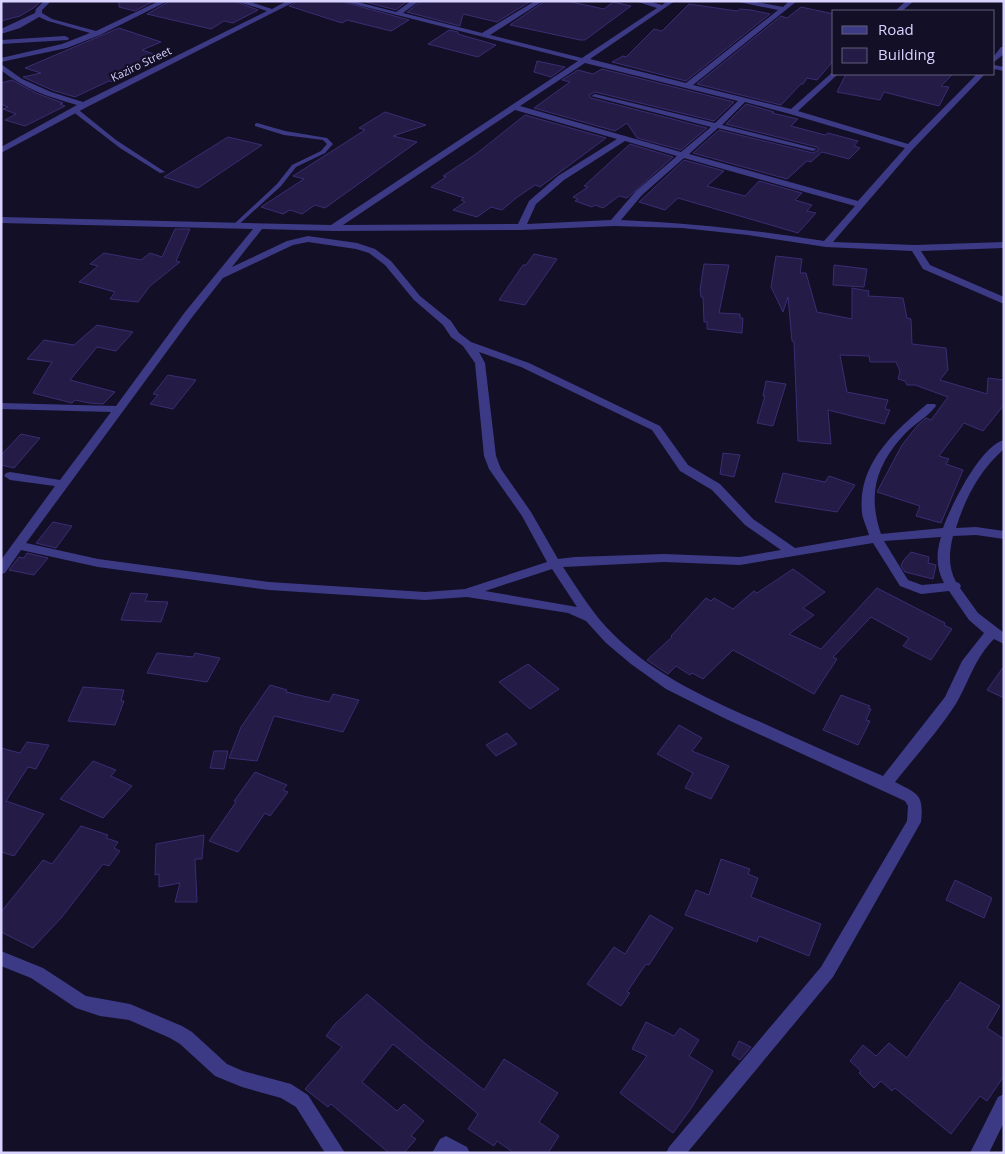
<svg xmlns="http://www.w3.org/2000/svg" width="1005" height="1154" font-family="'Open Sans',sans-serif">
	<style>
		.building { fill: #241b47; stroke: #3b2d73 }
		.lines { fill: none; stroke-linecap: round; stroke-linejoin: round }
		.service { fill: #3d3a85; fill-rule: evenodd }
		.minor { fill: #3d3a85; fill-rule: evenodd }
		.labels { text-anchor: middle; stroke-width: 4.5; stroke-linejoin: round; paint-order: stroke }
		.far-street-label { font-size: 11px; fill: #d9d4ff; stroke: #130f26 }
	</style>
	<rect width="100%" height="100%" fill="#130f26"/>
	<path class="building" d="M1,1H41L35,7L20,16L1,21Z
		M119,1H154L135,11L119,7Z
		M170,1H234L258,10L233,23L224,21L211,29L147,14Z
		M298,1H340L409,20L391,31L347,20L342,23L289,6Z
		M362,1H407L396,10Z
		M421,1H531L497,22L463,14L460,26L407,12Z
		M545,1H567L604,9L613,2L631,6L585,40H580L510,25Z
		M689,4L737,11L740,9L751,10L770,14L686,81L612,62L623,56L626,57L654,29L662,31Z
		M801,7L834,14V60L817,80L807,78L803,84H801L781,105L697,84L781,16L787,18Z
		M119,28L161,42L142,50L157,55L155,57H156L128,71L133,73L113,82L109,81L75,97L52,90L23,77L41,73L25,68Z
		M449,30L458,32V34L496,45L478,57L428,44Z
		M537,61L565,67L551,77L534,72Z
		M602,69L734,102L714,121L595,92L589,95L591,98L707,128L681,150L637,138L627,123L615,131L534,108L570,82L562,80L578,70L593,74Z
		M846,74H953L941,86L949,87L939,106L884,92L880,100L837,92Z
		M12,80L36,93L63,103L60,104L65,106L25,126L5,120L16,114L3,109L8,107L1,104V83Z
		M746,104L774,112L772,113L798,119L791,126L825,135L828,133L858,141L854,146L860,148L849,159L822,152L811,162L807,161L787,179L693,153L719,130L813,153L819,150L817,147L726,124Z
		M385,112L426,125L393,136L417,142L325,208L315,205L302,214L290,210L283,214L261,207L304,179L293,176L365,130L359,128Z
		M525,115L606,138L540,187L535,185L516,198L502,210L491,207L477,217L453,210L465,202L461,200L464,198L431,187L446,177L443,176L476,154Z
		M228,137L262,145L198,188L164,177Z
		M630,144L673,157L627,198L619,196L603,208L595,205L592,207L575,201L578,199L573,197L588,187L584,186Z
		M684,160L724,171L707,186L745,196L759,181L802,193L795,200L812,205L807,211L816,213L798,233L678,198L665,210L639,202Z
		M175,229H190L176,261L180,262L150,286L138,302L110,299L115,292L79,282L98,266L90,264L104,253L141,260L150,253L162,257Z
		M534,254L557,259L525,305L499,300L523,265H526Z
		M776,256L802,259L800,273H806L817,312L852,319V288L869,291L868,296L903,298L907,318L911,319L912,344L946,348L948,370L940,380L987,394L988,378L1004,380V405L983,431L964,423L939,456L949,459L946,464L963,470L941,523L916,516L920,506L877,492L902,445L917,426L926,418L931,420L948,397L915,385H907L905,381L898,379L900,371L896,362H870L869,356L840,355L847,392L888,400L885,409L890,410L884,424L828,410L831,444L798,441L794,342L792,341L788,297L783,312L771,287Z
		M704,264L729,265L719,313L740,314V318H743L742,333L707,329V322H704L703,297H701L700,290Z
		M834,265L867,269L864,287L833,285Z
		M97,325L133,332L116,351L97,347L70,380L115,392L103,404L89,403L75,400L72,403L33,393L52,362L27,359L44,340L74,345Z
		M168,375L196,380L173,409L150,404L158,395L153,394Z
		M766,381L786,384L773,426L757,423L765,396H763Z
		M21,434L40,438L14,468L1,465V455Z
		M723,453L740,455L734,477L720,474Z
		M783,473L825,482L829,476L855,485L837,512L775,502Z
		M53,522L72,526L56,548L36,543Z
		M911,552L929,557L928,563L936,565L933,579L905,572L901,566L903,561Z
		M27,553L48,558L34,575L9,570L19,557L24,558Z
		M793,569L825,592L803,608L814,615L789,634L821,649L877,588L945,623L944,625L952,629L931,660L903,646L909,638L871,617L833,657L837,659L814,694L733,650L703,679L692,673L690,675L676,666L668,674L647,660L672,637L671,636L706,598L711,601L714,598L733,609L754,591L757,593Z
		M131,593L148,594L145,601L168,602L161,622L121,620Z
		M157,653L193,657L195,653L220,658L207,682L147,673Z
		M528,664L559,689L530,709L499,682Z
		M1004,666V698L987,690Z
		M270,685L287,690L286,692L329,702L333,694L359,700L343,732L274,716L257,761L229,758L241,727Z
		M83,687L124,690L121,701H124L115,725L68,721Z
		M841,695L870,706L868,708L871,709L866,720L870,721L858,745L823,730Z
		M679,725L702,738L692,751L729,766L711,799L685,788L693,773L657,754Z
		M507,733L517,744L496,756L486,745Z
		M27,742L49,745L36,769L28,767L6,801L44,814L14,856L1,852V748L20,753Z
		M214,751H228L224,769L210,768Z
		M93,761L116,770L111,776L132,786L103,818L60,799Z
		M255,772L287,785L283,790L288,792L270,816L265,813L238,852L209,841L236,802L234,801Z
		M81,826L108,835L106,838L118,842L114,848L120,851L109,866L103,864L62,917L33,948L1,932V912L43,860L52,864Z
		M204,835L202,859H195L197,902H175L180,883L159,887V874L155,875L156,844Z
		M721,859L750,869L748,874L758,878L751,897L821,924L809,956L759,936L757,942L685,915L696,890L709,895Z
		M955,880L992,898L984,918L946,900Z
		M650,915L673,928L649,965L646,964L627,992L630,993L621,1006L587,984L614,947L625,954Z
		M960,982L1000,1006L987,1028L1004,1039V1076L987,1101L980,1096L951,1134L895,1088L892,1091L881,1081L874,1088L859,1073L861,1071L850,1061L863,1045L876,1056L889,1043L907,1058L947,1000L948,1001Z
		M367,994L426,1044L484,1090L504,1059L558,1093L539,1122L559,1136L548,1153H514L497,1141L494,1146L468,1129L478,1114L393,1044L362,1082L397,1111L404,1104L424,1121L411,1136L416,1139L404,1153H389L331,1104L328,1107L305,1089L342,1047L326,1036L335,1024Z
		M646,1022L674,1036L680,1028L699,1040L689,1056L713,1071L692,1107L673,1133L620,1093L647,1056L632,1049Z
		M739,1041L751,1047L740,1060L732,1055Z"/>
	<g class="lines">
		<path class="service" d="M72,109H76L80,111L116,140L165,172L160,173L120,148L72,111Z
			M257,123L285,131L327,138L333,144L325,153L296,167L281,186L235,228L233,227V225L277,184L292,165L321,151L327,144L323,140L284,135L255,126V124Z"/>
		<path class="minor" d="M44,1H51L42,10V13L52,19L96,31L159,1H168L100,35L67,48L1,62V58L62,44L90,33L48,21L39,17L20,28L1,34V29L35,13L36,9Z
			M236,1H247L272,9L287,1H296L87,107L1,153V147L77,105C49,97 24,89 1,70V64L22,79L51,92L83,102L267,11Z
			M342,1H354L396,12L411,1H419L403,13L482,33L535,1H543L490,35L582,58L657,8L635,1H648L662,5L667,1H675L590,59L686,83L778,10L734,1H751L783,7L789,1H797L693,85L791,109L834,71V74L837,75L798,111L908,144L977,74H985L913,149L833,242L915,245L1004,242V248L921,251L930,265L1004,297V304L923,269L912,251L826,247L748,235L682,228L614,226L521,230L333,231L262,229L232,267L287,241L308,236L357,243L375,249L391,261L420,296L451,321L459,333L471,342L529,363L660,426L688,465L720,484L753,519L795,548L869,535C867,528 863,520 862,513C857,464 894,432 927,404H935L936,406C927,418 912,425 902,437C875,467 868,496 881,534L943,528C951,506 980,446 1004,440V449C980,470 965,498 956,528L976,527L1004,531V539L976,535L953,536C949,552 948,567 956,582L959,583L961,586L960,588L978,613L1004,633V644L994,639C975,658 969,681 957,702C941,728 914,758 895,782C918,794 924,794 921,822L833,977L687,1153H666L669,1147L821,967L907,821L908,806L905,801L726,719L666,689L631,664L606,643L586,621L568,613L467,597L425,600L269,590L98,567L21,550L5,573L1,574V560L55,486L10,480L4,476L6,473L10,472L60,480L111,412L1,409V403L116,406L185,312L253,229L1,223V217L331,225L578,61ZM585,63L738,101L715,123L595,94L591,96L711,127L681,152L520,106ZM745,102L790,114L905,148L858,201L689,154L718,128L813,151L817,149L722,125ZM515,110L617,139L558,176L529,201L518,224L343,225ZM625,141L677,156L636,191L611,220L527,224L536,204L564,180ZM684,158L855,206L824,241C755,230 690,223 621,220L642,195ZM308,242L356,249L369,253L385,265L414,300L443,325L451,337L463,346L475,363L484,456L489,469L522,516L547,562L465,589L425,592L269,582L98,559L26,543L193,316L223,278L293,245ZM479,352L521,367L652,430L680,471L712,490L745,525L781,550L740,557L664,554L575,557L558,559L531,512L501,469L496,456L485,363ZM941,537C936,553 936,568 944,583L922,585L908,580L884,541ZM873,543L900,586L921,594L949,591L969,620L984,633L962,661L945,697L883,776C843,759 804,742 765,724C712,701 657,677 615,636C594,616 579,591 563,567L664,562L740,565ZM552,569L577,607L485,591Z
			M906,1H914L902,11H895Z
			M65,36L69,38L68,40L1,44V40Z
			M1001,47H1004V54L994,62V56Z
			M994,65L1004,67V71L994,69Z
			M1,951L43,968L86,996L130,1004L182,1026L192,1032L227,1064L243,1071L291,1084L308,1095L345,1153H325L296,1107L281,1098L242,1087L215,1076L180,1044L170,1038L129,1020L100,1016L76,1008L31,978L1,966Z
			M1004,1094V1122L989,1153H970L998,1097Z
			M446,1136L467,1147L470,1153H432L440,1139Z"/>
	</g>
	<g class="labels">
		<g class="far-street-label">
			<text transform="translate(141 64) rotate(-26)" y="4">Kaziro Street</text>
		</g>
	</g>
	<rect width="1005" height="1154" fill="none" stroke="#d9d4ff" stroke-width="5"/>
	<rect x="832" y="10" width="162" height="65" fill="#130f26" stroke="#625e7d"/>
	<rect x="842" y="26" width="25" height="8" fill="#3d3a85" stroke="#625e7d"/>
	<text x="878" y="35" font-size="15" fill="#d9d4ff">Road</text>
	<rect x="842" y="48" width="25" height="15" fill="#241b47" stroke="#625e7d"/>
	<text x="878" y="60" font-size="15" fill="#d9d4ff">Building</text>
</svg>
